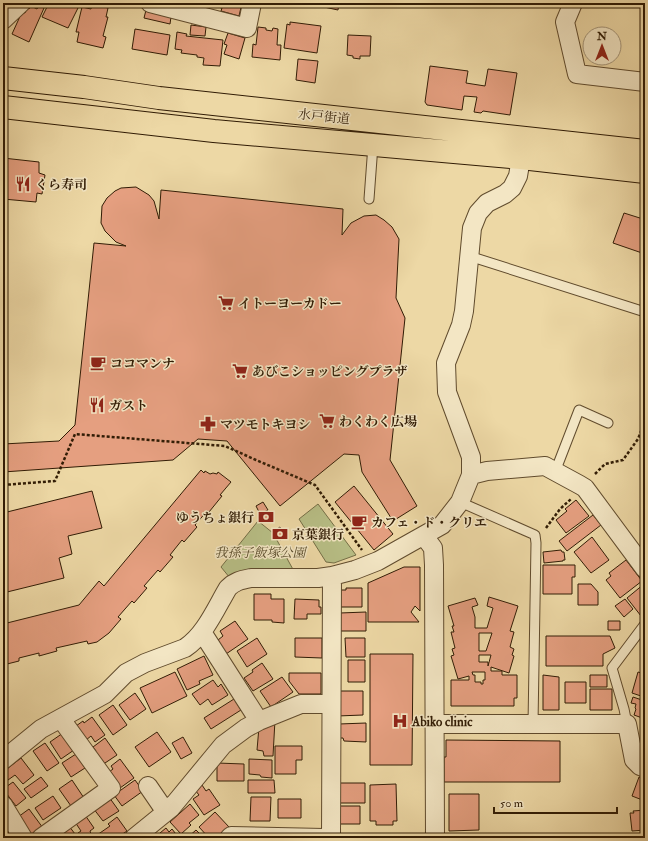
<svg xmlns="http://www.w3.org/2000/svg" width="648" height="841" font-family="'IM FELL Double Pica','Noto Serif JP',serif">
	<style>
		.green { fill: #b8bf86; stroke: #746e46 }
		.building { fill: #e59f80; stroke: #311c05; fill-rule: evenodd }
		.lines { fill: none; stroke-linecap: round; stroke-linejoin: round }
		.service-casing { stroke: #604b2d; stroke-width: 11 }
		.minor-casing { stroke: #604b2d; stroke-width: 20 }
		.trunk-casing { stroke: #311c05; stroke-width: 24 }
		.path { stroke: #311c05; stroke-width: 2.5; stroke-dasharray: 3 2; stroke-linecap: butt }
		.service { stroke: #f3e6c4; stroke-width: 9 }
		.minor { stroke: #f3e6c4; stroke-width: 18 }
		.trunk { stroke: #edd8a5; stroke-width: 22 }
		.labels { text-anchor: middle; stroke-width: 3; stroke-linejoin: round; paint-order: stroke }
		.street-label { font-size: 13px; fill: #311c05; stroke: #f3e6c4 }
		.poi-label { font-size: 13px; font-weight: bold; fill: #311c05; stroke: #f3e6c4; text-anchor: start }
		.park-label { font-size: 13px; font-style: italic; fill: #5a4d2c; stroke: #f3e6c4 }
	</style>
	<rect width="100%" height="100%" fill="#edd8a5"/>
	<filter id="stains"><feTurbulence type="fractalNoise" baseFrequency=".005" numOctaves="4"/><feColorMatrix values="0 0 0 0 .2 0 0 0 0 .09 0 0 0 0 .02 0 0 0 .5 -.17"/></filter>
	<radialGradient id="worn" r=".72"><stop offset=".6" stop-color="#630" stop-opacity="0"/><stop offset="1" stop-color="#630" stop-opacity=".3"/></radialGradient>
	<path class="green" d="M318,504L356,555L334,563L326,562L299,519Z
		M258,521L273,533L295,573L230,578L221,567Z"/>
	<path class="building" d="M44,3H68L78,8L68,28L42,17L48,5Z
		M218,3H242L239,16L221,11L222,8L217,7Z
		M311,3H339L338,10L310,4Z
		M92,4L108,8L106,17H108L103,36L106,37L103,48L77,42L79,32H76L82,7L91,9Z
		M31,6L37,9L39,6L44,8L29,42L12,34L22,12L25,13L27,8L29,9Z
		M146,10L171,17L170,24L144,18Z
		M290,22L321,26L317,53L284,48L287,24L290,25Z
		M191,25L206,27L205,36L190,35Z
		M258,27L266,28V30L272,31L273,28L278,29L277,45H281L280,60L252,57L253,44L256,45Z
		M135,29L170,35L167,55L132,49Z
		M177,32L187,34L186,36L223,40L220,66L203,65L204,58L197,57V55L181,53L182,50L175,49Z
		M228,33L245,38L239,59L224,54L227,45L224,44Z
		M348,35L371,36L370,56H360V59L353,58V56L347,55Z
		M298,59L318,61L315,83L296,80Z
		M430,66L468,71L466,83L485,86L488,69L517,73L510,115L483,111L481,113L474,112L477,97L464,96L462,110L427,105L425,102Z
		M3,158L39,162V173L45,175L42,194L37,193L36,202L3,199Z
		M136,187L149,195L154,201L159,219L161,190L343,209L342,235L351,223L364,216L376,215L384,220L392,227L399,239L396,298L405,318L390,460L417,506L393,521L362,472L359,455L344,454L280,506L227,441L198,439L173,460L3,472V444L59,441L75,425L94,243L126,246L116,242L105,231L101,223L102,206L107,198L115,191L121,188Z
		M624,213L643,219L641,223L645,224V254L613,243Z
		M201,470L204,473L205,471L210,474L213,473L217,474L218,472L231,482L220,495L222,496L209,512L207,511L195,525L197,527L184,542L182,540L170,555L173,557L160,572L158,570L144,586L147,588L134,603L132,601L118,617L121,619L109,633L97,642L88,644L87,641L56,648L57,651L39,656V653L19,658V661L3,665V624L79,605L99,581L104,586Z
		M354,486L393,534L374,550L335,502Z
		M92,491L102,528L68,536L72,554L59,558L64,578L3,593V513Z
		M576,500L589,516L566,533L556,520L567,511L565,509Z
		M263,502L268,510L260,514L256,506Z
		M268,511L272,519L265,522L261,515Z
		M593,515L601,525L567,551L559,541Z
		M280,527L286,536L280,540L274,531Z
		M592,537L609,560L591,573L574,552Z
		M561,550L562,552H564L565,560H563V561L544,563L543,552Z
		M626,560L642,581L620,598L606,580L611,576L609,573Z
		M543,565H575V577H572V594H543Z
		M404,567H420V611L415,606L411,612L419,622H368V583Z
		M578,584H591L598,592V605H578Z
		M644,584L645,586V613L641,616L627,598Z
		M346,588H362V607H338V590H346Z
		M254,594H271V599H284V623L272,622V620H254Z
		M489,597L518,606L510,631L514,632L510,647L514,649L512,655L514,656L509,673L491,667V671H502V675H517V698H514V706H451V680H469V676L458,679L451,656L454,655L452,649L455,648L451,632H454L452,626H454L448,606L475,598L478,605L472,607L475,617V628H487L493,608L487,606ZM479,633H492L486,651H479ZM479,655H491L488,666V662H479ZM472,672H485V680H483V684H481V682H475V675H473Z
		M295,599L319,600V607H321V614H307V619H294Z
		M625,599L633,609L624,617L615,606Z
		M366,612V631H340V613Z
		M235,621L248,639L226,654L218,640L223,636L220,631Z
		M608,621H620V630H608Z
		M546,636H610L615,648L603,654V666H546Z
		M257,638L267,654L247,667L237,651Z
		M295,638H322V658L295,657Z
		M345,638H365V657H346Z
		M370,654H413L412,765H370Z
		M204,656L213,675L199,681L200,684L187,690L177,669Z
		M348,660H365V682H348Z
		M262,663L273,679L253,691L244,678L253,672L252,670Z
		M175,672L187,696L152,713L140,688Z
		M638,672L645,674L644,697L632,693Z
		M289,673H321V694H299L289,681Z
		M543,675L559,677V710H543Z
		M590,675H607V687H590Z
		M282,677L293,692L271,707L260,691Z
		M213,680L218,687L221,684L228,695L212,705L208,699L200,705L192,694Z
		M565,682H586V703H565Z
		M590,689H612V710H590Z
		M337,691H363V715L337,716Z
		M135,693L146,709L130,720L119,705Z
		M633,697L645,701V719L634,715L636,709L635,708L636,704L631,703Z
		M234,699L241,710L211,729L204,718Z
		M113,705L127,725L113,735L99,715Z
		M92,717L105,735L95,742L91,736L86,740L76,726L83,721L84,723Z
		M275,720L273,756H264L263,751L257,750L259,727Z
		M366,723V742L344,741L343,738H338L339,724Z
		M157,732L171,752L149,767L135,747Z
		M63,733L74,750L61,759L50,742Z
		M183,737L192,753L181,759L172,743Z
		M105,738L117,755L102,765L94,752L96,751L93,747Z
		M446,740L560,741V782H444V757H446Z
		M45,743L59,763L47,771L33,751Z
		M275,746H302V760H296V774H275Z
		M76,754L85,768L71,777L62,763Z
		M21,758L34,775L23,784L15,775L8,780L3,774V772Z
		M120,759L134,778L120,788L109,772L113,769L111,766Z
		M249,759L272,760V778L261,777L260,775L249,774Z
		M217,763L244,764V781H217Z
		M41,777L48,786L31,798L24,789Z
		M639,777L645,779V801L632,796Z
		M72,780L84,798L71,806L59,789Z
		M135,780L143,791L122,806L114,795Z
		M248,780H274L275,793H248Z
		M13,782L26,798L16,806L3,789Z
		M338,783H365V803H340Z
		M396,784L397,821H393V825H376V821H370V785Z
		M202,785L206,791L209,789L220,805L204,815L193,799L199,795L195,790Z
		M449,794H479V830L449,831Z
		M53,796L61,808L43,820L35,808Z
		M109,797L119,811L103,821L93,808Z
		M251,797H271L270,821H250Z
		M278,799H301V818H278Z
		M190,804L199,815L189,823L191,825L181,834L170,822Z
		M338,806H360V824H338Z
		M29,809L43,828L31,836L18,817Z
		M645,810V830L632,831L630,813H634L633,811Z
		M215,812L229,827L217,838H209L199,827Z
		M85,815L94,828L90,831L91,834L85,838H82L78,833L81,831L75,822Z
		M117,817L127,831L121,835L123,837L99,838L97,835L110,826L108,824Z
		M3,818L15,836L11,838H3Z
		M69,826L78,838H56Z
		M166,828L169,832L172,829L179,838H154Z
		M196,830L204,838H187Z"/>
	<g class="lines">
		<defs>
			<path id="service" d="M369,199L373,145
				M469,256L645,312
				M555,472L579,410L608,423
				M460,502L535,535L536,543L533,724
				M627,724L624,709L612,668L645,624"/>
			<path id="minor" d="M150,3L247,28L252,3
				M573,3L565,22L577,74L645,82
				M3,20L21,3
				M471,475L487,471L545,466L580,485L585,488L645,569
				M424,536L433,548L434,565L435,838
				M202,632L259,721L301,704H331
				M435,724H627L634,760L640,766L645,768
				M3,760L41,729L105,694L126,673L145,663L185,648C205,635 216,608 228,588C235,581 241,580 251,578H318L332,576L355,570L378,561L442,525L460,502L471,475V457L447,392L446,363L461,325L464,311L472,228L478,213L487,203L505,194L512,188L518,176L521,158
				M148,786L161,805L171,808
				M3,805L23,838
				M41,838L111,788L61,719
				M134,838L171,808L223,745L246,728L259,721
				M229,838L231,836L324,838
				M331,838L332,576"/>
			<path id="trunk" d="M3,78L84,87L159,98L645,151
				M3,107L214,131L521,158L645,172"/>
		</defs>
		<use href="#service" class="service-casing"/>
		<use href="#minor" class="minor-casing"/>
		<use href="#trunk" class="trunk-casing"/>
		<path class="path" d="M595,474L605,464L623,460L638,439L645,421
			M3,485L55,481L75,434L225,446L256,460L315,485L362,550
			M546,528L560,509L571,499"/>
		<use href="#service" class="service"/>
		<use href="#minor" class="minor"/>
		<use href="#trunk" class="trunk"/>
	</g>
	<defs>
		<symbol id="restaurant-bare" viewBox="-9 -9 18 18"><path d="M-5-6h1v4h1v-4h1v4h1v-4h1v5L-1.5 .5V6h-2V.5L-5-1ZM5-6V6H3V1.5H1.5Q1.5-4 5-6Z" fill="#8f2418" stroke="#f3e6c4" stroke-width="2.5" paint-order="stroke"/></symbol>
		<symbol id="supermarket-bare" viewBox="-9 -9 18 18"><path d="M-6-5.5h2.5l.6 2H6L4.5 2H-2.5L-4.4-4H-6ZM-1.5 3.2a1.3 1.3 0 1 0 .1 0ZM3 3.2a1.3 1.3 0 1 0 .1 0Z" fill="#8f2418" stroke="#f3e6c4" stroke-width="2.5" paint-order="stroke"/></symbol>
		<symbol id="cafe-bare" viewBox="-9 -9 18 18"><path d="M-5.5-4.5H6V0H3Q3 3.5 0 3.5H-2.5Q-5.5 3.5-5.5 0ZM3-3.2v2h1.7v-2ZM-6 4.5H4V6H-6Z" fill="#8f2418" stroke="#f3e6c4" stroke-width="2.5" paint-order="stroke"/></symbol>
		<symbol id="pharmacy-bare" viewBox="-9 -9 18 18"><path d="M-2-6h4v4h4v4h-4v4h-4v-4h-4v-4h4Z" fill="#8f2418" stroke="#f3e6c4" stroke-width="2.5" paint-order="stroke"/></symbol>
		<symbol id="bank-bare" viewBox="-9 -9 18 18"><path d="M-6-4H6V4H-6ZM0-2.3a2.3 2.3 0 1 0 0 4.6a2.3 2.3 0 1 0 0-4.6Z" fill="#8f2418" stroke="#f3e6c4" stroke-width="2.5" paint-order="stroke"/></symbol>
		<symbol id="hospital-bare" viewBox="-9 -9 18 18"><path d="M-5-5h3v3.5h4V-5h3V5h-3V1.5h-4V5h-3Z" fill="#8f2418" stroke="#f3e6c4" stroke-width="2.5" paint-order="stroke"/></symbol>
	</defs>
	<g fill-rule="evenodd">
		<use href="#restaurant-bare" x="12" y="173" width="22" height="22"/>
		<use href="#supermarket-bare" x="215" y="292" width="22" height="22"/>
		<use href="#cafe-bare" x="87" y="352" width="22" height="22"/>
		<use href="#supermarket-bare" x="229" y="360" width="22" height="22"/>
		<use href="#restaurant-bare" x="86" y="394" width="22" height="22"/>
		<use href="#supermarket-bare" x="316" y="410" width="22" height="22"/>
		<use href="#pharmacy-bare" x="197" y="413" width="22" height="22"/>
		<use href="#bank-bare" x="255" y="506" width="22" height="22"/>
		<use href="#cafe-bare" x="348" y="511" width="22" height="22"/>
		<use href="#bank-bare" x="269" y="523" width="22" height="22"/>
		<use href="#hospital-bare" x="389" y="710" width="22" height="22"/>
	</g>
	<g class="labels">
		<g class="street-label">
			<text transform="translate(324 116) rotate(6)" y="5">水戸街道</text>
		</g>
		<g class="poi-label">
			<text x="35" y="189">くら寿司</text>
			<text x="238" y="308">イトーヨーカドー</text>
			<text x="110" y="368">ココマンナ</text>
			<text x="252" y="376">あびこショッピングプラザ</text>
			<text x="109" y="410">ガスト</text>
			<text x="339" y="426">わくわく広場</text>
			<text x="220" y="429">マツモトキヨシ</text>
			<text x="254" y="522" text-anchor="end">ゆうちょ銀行</text>
			<text x="371" y="527">カフェ・ド・クリエ</text>
			<text x="292" y="539">京葉銀行</text>
			<text x="412" y="726">Abiko clinic</text>
		</g>
		<g class="park-label">
			<text x="260" y="557">我孫子飯塚公園</text>
		</g>
	</g>
	<rect width="648" height="841" fill="none" stroke="#edd8a5" stroke-width="16"/>
	<rect x="4" y="4" width="640" height="833" fill="none" stroke="#311c05" stroke-width="2"/>
	<rect x="8" y="8" width="632" height="825" fill="none" stroke="#311c05"/>
	<g transform="translate(602 46)"><circle r="19" fill="#f3e6c4" stroke="#a59578"/>
	<path d="M0-3L7 15L0 10L-7 15Z" fill="#8f2418"/>
	<text y="-6" font-size="11" font-weight="bold" text-anchor="middle" fill="#311c05">N</text>
	</g>
	<path d="M494 807v6h123v-6" fill="none" stroke="#311c05" stroke-width="2"/>
	<text x="500" y="807" font-size="12" fill="#311c05" stroke="#f3e6c4" stroke-width="3" paint-order="stroke">50 m</text>
	<rect width="100%" height="100%" filter="url(#stains)"/>
	<rect width="100%" height="100%" fill="url(#worn)"/>
</svg>
